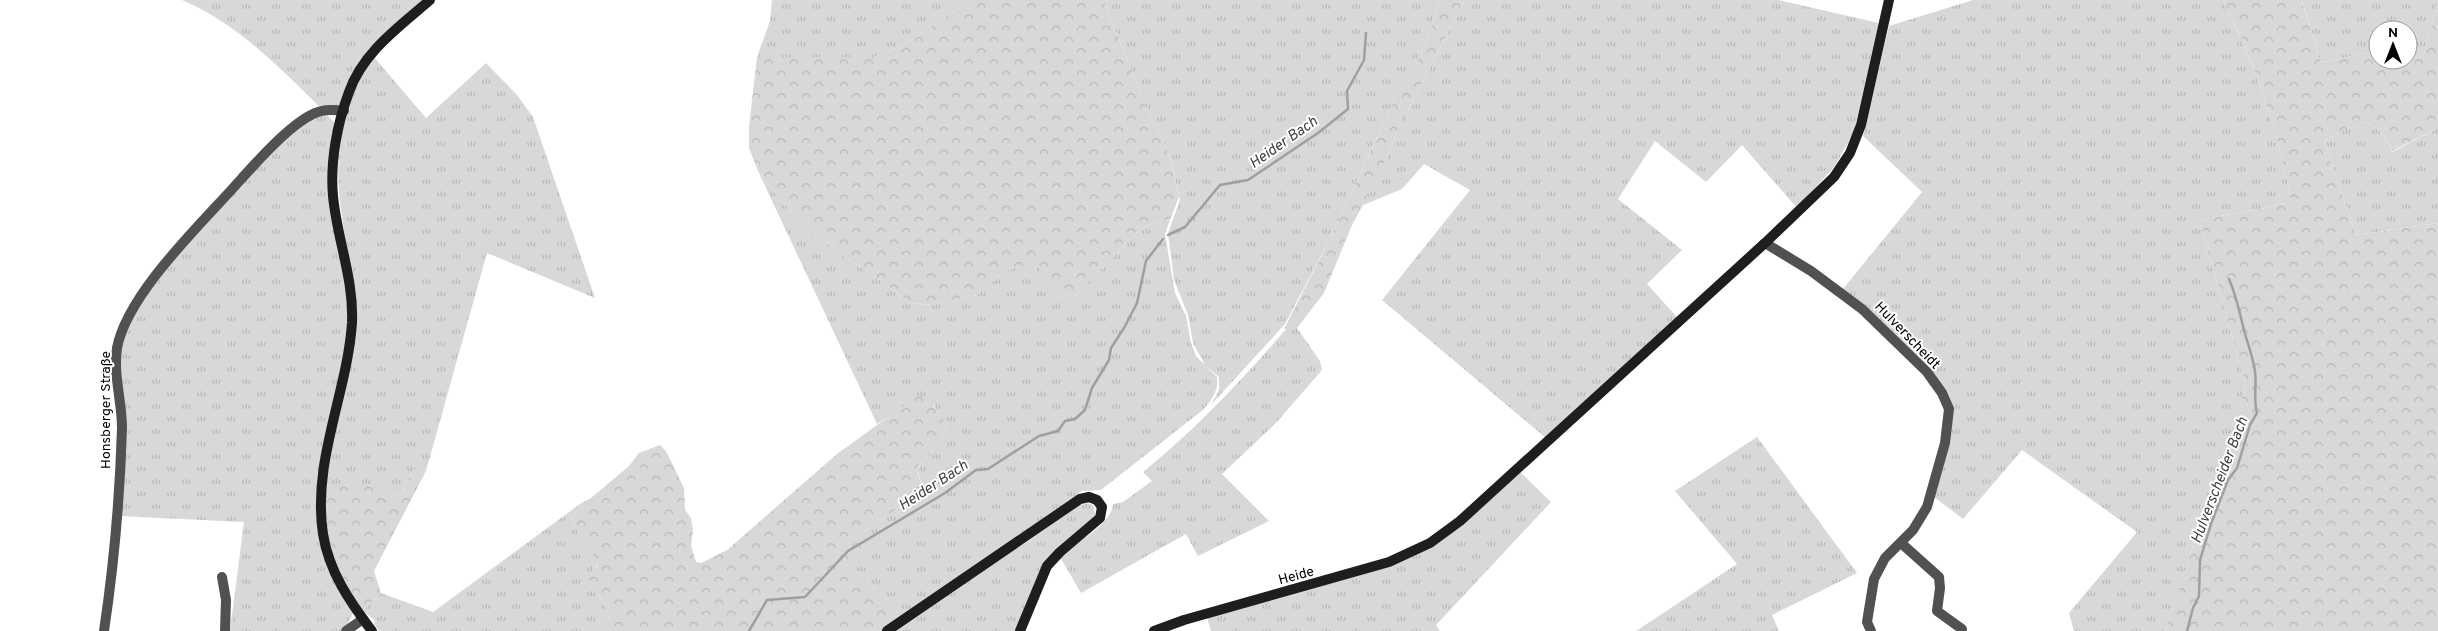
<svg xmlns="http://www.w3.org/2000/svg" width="2438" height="631" font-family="Overpass,sans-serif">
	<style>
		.grass { fill: url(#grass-tufts) }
		.forest { fill: url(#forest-crowns) }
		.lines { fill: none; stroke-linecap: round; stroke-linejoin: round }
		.stream { stroke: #9f9f9f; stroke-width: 2.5 }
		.minor { stroke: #515151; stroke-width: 10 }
		.secondary { stroke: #1e1e1e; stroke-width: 10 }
		.labels { text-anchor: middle; stroke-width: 4; stroke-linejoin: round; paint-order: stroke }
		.street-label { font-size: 14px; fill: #000; stroke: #fff }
		.water-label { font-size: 15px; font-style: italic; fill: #404040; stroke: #fff }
	</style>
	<defs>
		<pattern id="grass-tufts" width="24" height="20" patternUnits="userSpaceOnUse" patternTransform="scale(1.25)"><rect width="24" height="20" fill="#d8d8d8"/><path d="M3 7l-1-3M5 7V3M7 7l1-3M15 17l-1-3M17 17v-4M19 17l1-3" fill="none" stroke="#b8b8b8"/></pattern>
		<pattern id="forest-crowns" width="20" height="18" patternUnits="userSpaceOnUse" patternTransform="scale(1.25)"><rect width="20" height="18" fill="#d8d8d8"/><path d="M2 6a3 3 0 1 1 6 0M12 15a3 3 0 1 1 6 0" fill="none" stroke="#b8b8b8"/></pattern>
	</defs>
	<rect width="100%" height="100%" fill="#fff"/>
	<path class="grass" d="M182,0H429L364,64L343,109H322C281,69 237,23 182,0Z
		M772,0H973C940,18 911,46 874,57H757L770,21Z
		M1109,0H1441L1417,63L1397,94L1332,235L1285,324L1211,405L1219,390V377L1205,365L1193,343L1188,315L1174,280L1168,233L1180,200L1169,153L1149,114L1105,4Z
		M1465,0H1778L1879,23L1854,131L1835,166L1797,208L1742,145L1706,182L1655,141L1618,199L1682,250L1647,284L1677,317L1546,438L1382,300L1470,190L1424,164L1402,189L1361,206L1383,168L1398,129Z
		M1973,0H2223C2254,64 2280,132 2291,203L2199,220L2246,385L2165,631H2074L2069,613L2137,532L2022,450L1963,519L1934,497L1952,405L1843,289L1922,192L1863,136L1889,26Z
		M2305,0H2438V1L2423,58L2408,55V30H2378V50L2321,63L2302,1Z
		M373,56L426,118L486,63L517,95L533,117L595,298L487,253L426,471L416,467L404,485L403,494L395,496L369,485H325L342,392L352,289L339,194L338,169L342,126L349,98Z
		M327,115L336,124L332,169L351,321L320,489L355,609L344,631H230L244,522L119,516L120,349L126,328L138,306L173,258L261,161L305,124L314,117Z
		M2366,122L2381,132L2392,152L2438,128V223L2356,235L2324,142L2343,130Z
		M758,171L798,220L842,255L884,283L910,303L932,305L977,295L1003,272L1034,261L1061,297L1072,299L1136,233L1155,222L1170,220L1165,234L1175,293L1186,316L1191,343L1196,356L1217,377C1219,390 1212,399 1204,409L1101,490L1082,491L901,619L882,594L852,569L865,545L861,534L924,490C911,459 922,466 937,446C940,441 943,434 946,428L934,405L896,412L877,424Z
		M1287,328H1297L1320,361L1322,370L1276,423L1222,474L1269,521L1198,556L1186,534L1081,593L1060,557C1074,544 1112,524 1113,504L1123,502L1152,481L1143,472C1198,427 1241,381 1287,328Z
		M1757,437L1857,573L1772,615L1779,631H1636L1737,564L1675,491Z
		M1520,472L1551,502L1436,625L1440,631H1211L1207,617L1390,566Z
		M1088,503L1094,506L1095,516L1039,572L1016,631H889L969,577L1030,540L1078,506Z
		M580,504L572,520C579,536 592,548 598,564L593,570L597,593L610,613L607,624L596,631H379L374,624L375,620L362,611L381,593L433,612Z"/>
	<path class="forest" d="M973,0H1109L1105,4L1149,114L1169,153L1179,197L1170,220L1155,222L1136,233L1072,299L1061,297L1034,262L1003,272L977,295L932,305L910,303L884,283L842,255L798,220L758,171L749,148V126L757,57H874C911,46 940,18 973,0Z
		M1441,0H1465L1398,129L1383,168L1352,225L1324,293L1297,328L1284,329L1332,235L1397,94L1417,63Z
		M2223,0H2305L2302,2L2321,63L2378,50V60H2408V55L2423,58L2438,1V128L2392,151L2381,132L2366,122L2343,130L2324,142L2356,235L2438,223V631H2165L2246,385L2199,220L2291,203C2280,133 2254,63 2223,0Z
		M916,397H926L942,416L946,428C943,434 940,441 937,446C922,466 910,460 924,490L861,534L865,545L852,569L882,594L902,620L887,631H596L607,624L610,613L587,577L598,565C592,548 579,536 572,520L580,504L591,498L629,466L639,453L660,445L666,451L684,488L685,510L691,518L693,529L691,546L696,562L701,563L727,550L837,454Z
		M416,467L426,471L374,571L381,593L362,611C331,562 326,542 325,485C347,483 377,481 395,496L403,494L404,485Z"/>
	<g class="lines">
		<path class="stream" d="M1168,235L1185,227L1220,185L1248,180L1318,133L1348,109L1347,91L1364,60L1366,33
			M749,631L767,600L805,597L848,551L945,493L976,470L988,469L1039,436L1058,431L1065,421L1075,419L1085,410L1092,388L1109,360L1111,348L1124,328L1137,303L1146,261L1163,239
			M2187,631L2193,608L2199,596L2200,560L2211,524L2228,480L2237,468L2250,425L2257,413C2253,400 2257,386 2255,371C2253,358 2249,347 2245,334C2240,315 2237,297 2229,279"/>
		<path class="minor" d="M1765,243L1811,271L1862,309L1927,372L1942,393L1949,409L1945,443L1927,507L1913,530L1885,558L1874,579L1867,622L1871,631
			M1901,543L1939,577L1940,588L1937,611L1962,629
			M222,577L226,600L225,631
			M104,631C114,564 120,495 122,428C122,401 113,375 117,348C127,295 198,227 234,187C253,166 286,128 311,115C321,109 332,109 344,111
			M346,631L363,619"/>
		<path class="secondary" d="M372,631C350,602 329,572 323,534C312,461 347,394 352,323C354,279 337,239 333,196C330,162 337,124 349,92C363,52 399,27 430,0
			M887,631L1080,499L1089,497L1097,500L1102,507L1100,518L1060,552L1047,566L1020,631
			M1154,631L1184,620L1389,562L1430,543L1460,521L1765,243L1834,177L1850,153L1861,125L1889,0"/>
	</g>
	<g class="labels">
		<g class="street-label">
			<text transform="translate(1908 335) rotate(46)" y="5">Hulverscheidt</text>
			<text transform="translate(105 410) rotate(-90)" y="5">Honsberger Straße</text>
			<text transform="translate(1296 575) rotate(-15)" y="5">Heide</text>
		</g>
		<g class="water-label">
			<text transform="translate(1283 142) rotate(-35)" y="5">Heider Bach</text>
			<text transform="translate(2219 480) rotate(-69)" y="5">Hulverscheider Bach</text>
			<text transform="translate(933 485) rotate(-33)" y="5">Heider Bach</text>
		</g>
	</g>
	<g transform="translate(2393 45)"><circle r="24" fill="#ffffff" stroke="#999999"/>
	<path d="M0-4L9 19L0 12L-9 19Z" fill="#000000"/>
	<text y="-8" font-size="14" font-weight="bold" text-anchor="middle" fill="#000000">N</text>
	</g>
</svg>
